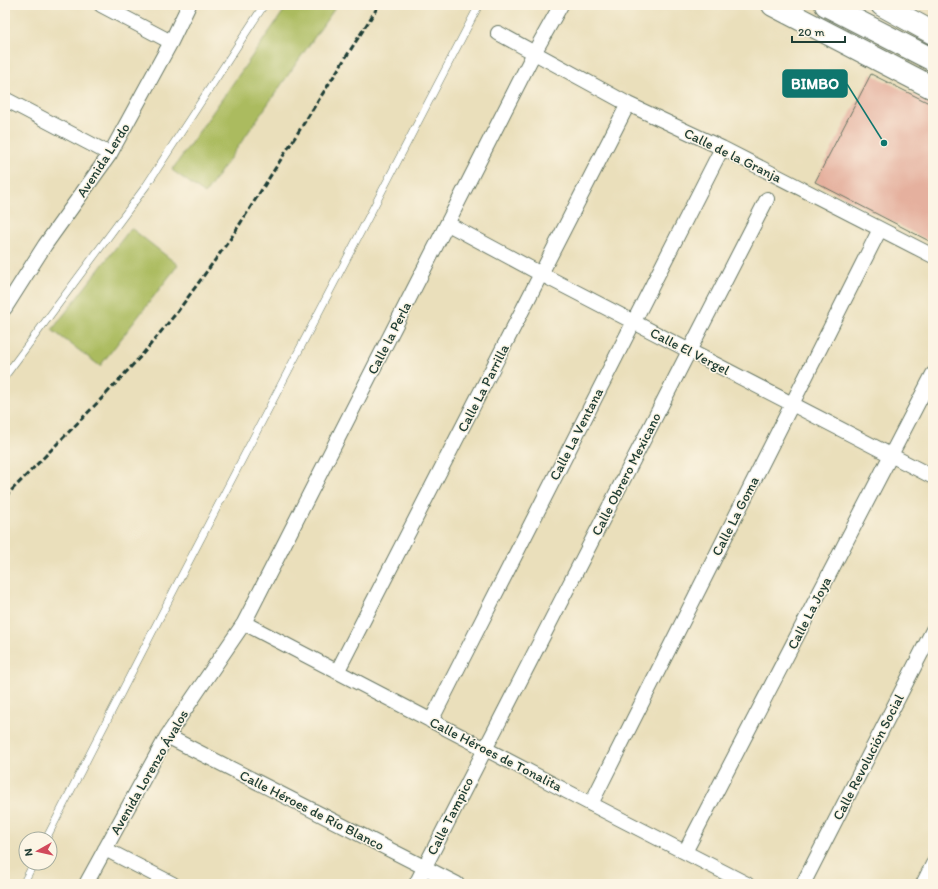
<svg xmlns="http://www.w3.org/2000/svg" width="938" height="889" font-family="Itim,sans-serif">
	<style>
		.green { fill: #abbb5e; stroke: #657c49 }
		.building { fill: #e5b09e }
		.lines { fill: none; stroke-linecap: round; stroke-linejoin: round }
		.lane-casing { stroke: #667663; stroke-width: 8 }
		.street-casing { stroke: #667663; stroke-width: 16 }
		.primary-casing { stroke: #667663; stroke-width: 24 }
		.lane { stroke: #fff; stroke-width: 7 }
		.street { stroke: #fff; stroke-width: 14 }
		.primary { stroke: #fff; stroke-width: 22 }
		.rail { stroke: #1f3d34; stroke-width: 3; stroke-dasharray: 6 3; stroke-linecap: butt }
		.labels { text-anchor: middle; stroke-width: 3; stroke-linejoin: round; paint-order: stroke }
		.street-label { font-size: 14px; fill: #1f3d34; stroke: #fcf5e5 }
		.leader { fill: none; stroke: #0f766e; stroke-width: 1.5 }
		.callout-dot { fill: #0f766e; stroke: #fcf5e5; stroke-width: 1.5 }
		.callout { fill: #0f766e; stroke: #0f766e; stroke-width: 1.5 }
		.callout-label { font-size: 15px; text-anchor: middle; font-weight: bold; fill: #fff }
	</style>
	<rect width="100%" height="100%" fill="#fcf5e5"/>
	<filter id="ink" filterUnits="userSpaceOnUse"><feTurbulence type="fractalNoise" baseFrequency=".025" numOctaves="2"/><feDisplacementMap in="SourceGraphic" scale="8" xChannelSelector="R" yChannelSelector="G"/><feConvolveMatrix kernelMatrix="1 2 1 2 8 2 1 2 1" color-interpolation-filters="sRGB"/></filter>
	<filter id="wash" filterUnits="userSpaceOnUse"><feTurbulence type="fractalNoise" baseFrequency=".012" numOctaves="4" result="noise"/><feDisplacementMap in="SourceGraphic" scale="16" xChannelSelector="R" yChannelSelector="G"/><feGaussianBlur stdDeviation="0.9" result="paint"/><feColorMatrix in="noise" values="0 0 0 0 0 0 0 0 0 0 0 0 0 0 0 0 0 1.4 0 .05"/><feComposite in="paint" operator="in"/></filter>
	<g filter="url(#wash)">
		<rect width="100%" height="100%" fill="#eadfbb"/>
		<path class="green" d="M288,5H337L205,194L172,170Z
			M131,228L178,265L100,366L52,330Z"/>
		<g id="blocks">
			<path class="building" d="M871,74L933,105V243L815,182Z"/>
		</g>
	</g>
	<g filter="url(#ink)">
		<use href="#blocks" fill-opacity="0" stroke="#667663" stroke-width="1"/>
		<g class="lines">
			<defs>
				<path id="lane" d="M5,376L146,186L264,5
					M46,839L174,590L479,5
					M23,884L34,863"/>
				<path id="street" d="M101,5L171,42
					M498,33L628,104L722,148L933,256
					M5,99L110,154
					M448,224L541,274L933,477
					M5,308L45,245L110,154L171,42L189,5
					M244,623L591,804L747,884
					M337,672L628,104
					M431,721L722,148
					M167,736L457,884
					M591,804L880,229
					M105,849L173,884
					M685,852L933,374
					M86,884L167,736L244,623L534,53L561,5
					M416,884L767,199
					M803,884L933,630
					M923,884L933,864"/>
				<path id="primary" d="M773,5L933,88
					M826,5L933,60
					M882,5L933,33"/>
			</defs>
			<use href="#lane" class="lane-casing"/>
			<use href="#street" class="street-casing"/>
			<use href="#primary" class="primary-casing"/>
			<use href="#lane" class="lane"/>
			<use href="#street" class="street"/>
			<use href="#primary" class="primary"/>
			<path class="rail" d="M5,497L107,393L141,356L178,311L231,238L379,5"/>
		</g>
	</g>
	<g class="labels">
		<g class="street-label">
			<text transform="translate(733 155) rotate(26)" y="5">Calle de la Granja</text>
			<text transform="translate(103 160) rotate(-57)" y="5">Avenida Lerdo</text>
			<text transform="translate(389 338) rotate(-63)" y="5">Calle la Perla</text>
			<text transform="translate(690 351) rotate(27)" y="5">Calle El Vergel</text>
			<text transform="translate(483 388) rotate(-63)" y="5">Calle La Parrilla</text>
			<text transform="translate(576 434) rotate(-63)" y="5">Calle La Ventana</text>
			<text transform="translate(626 474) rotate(-63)" y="5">Calle Obrero Mexicano</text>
			<text transform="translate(735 516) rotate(-63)" y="5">Calle La Goma</text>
			<text transform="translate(809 613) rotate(-63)" y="5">Calle La Joya</text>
			<text transform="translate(496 754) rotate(27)" y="5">Calle Héroes de Tonalita</text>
			<text transform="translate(868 757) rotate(-63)" y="5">Calle Revolución Social</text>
			<text transform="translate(149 772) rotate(-60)" y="5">Avenida Lorenzo Ávalos</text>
			<text transform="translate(312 810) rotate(27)" y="5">Calle Héroes de Río Blanco</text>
			<text transform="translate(450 816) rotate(-63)" y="5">Calle Tampico</text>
		</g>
	</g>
	<path class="leader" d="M884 143L847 84"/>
	<circle class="callout-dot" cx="884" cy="143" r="4"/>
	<rect class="callout" x="783" y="70" width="64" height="27" rx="4"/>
	<g class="callout-label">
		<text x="815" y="89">BIMBO</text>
	</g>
	<rect width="938" height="889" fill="none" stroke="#fcf5e5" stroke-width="20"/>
	<g transform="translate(38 851) rotate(262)"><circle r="19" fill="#fcf5e5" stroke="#a4ab9e"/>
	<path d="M0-3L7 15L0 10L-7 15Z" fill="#d1495b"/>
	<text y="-6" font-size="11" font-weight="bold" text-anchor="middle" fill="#1f3d34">N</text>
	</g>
	<path d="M792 36v6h53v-6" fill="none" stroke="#1f3d34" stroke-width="2"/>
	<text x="798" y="36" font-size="12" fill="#1f3d34" stroke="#fcf5e5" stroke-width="3" paint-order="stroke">20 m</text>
</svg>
